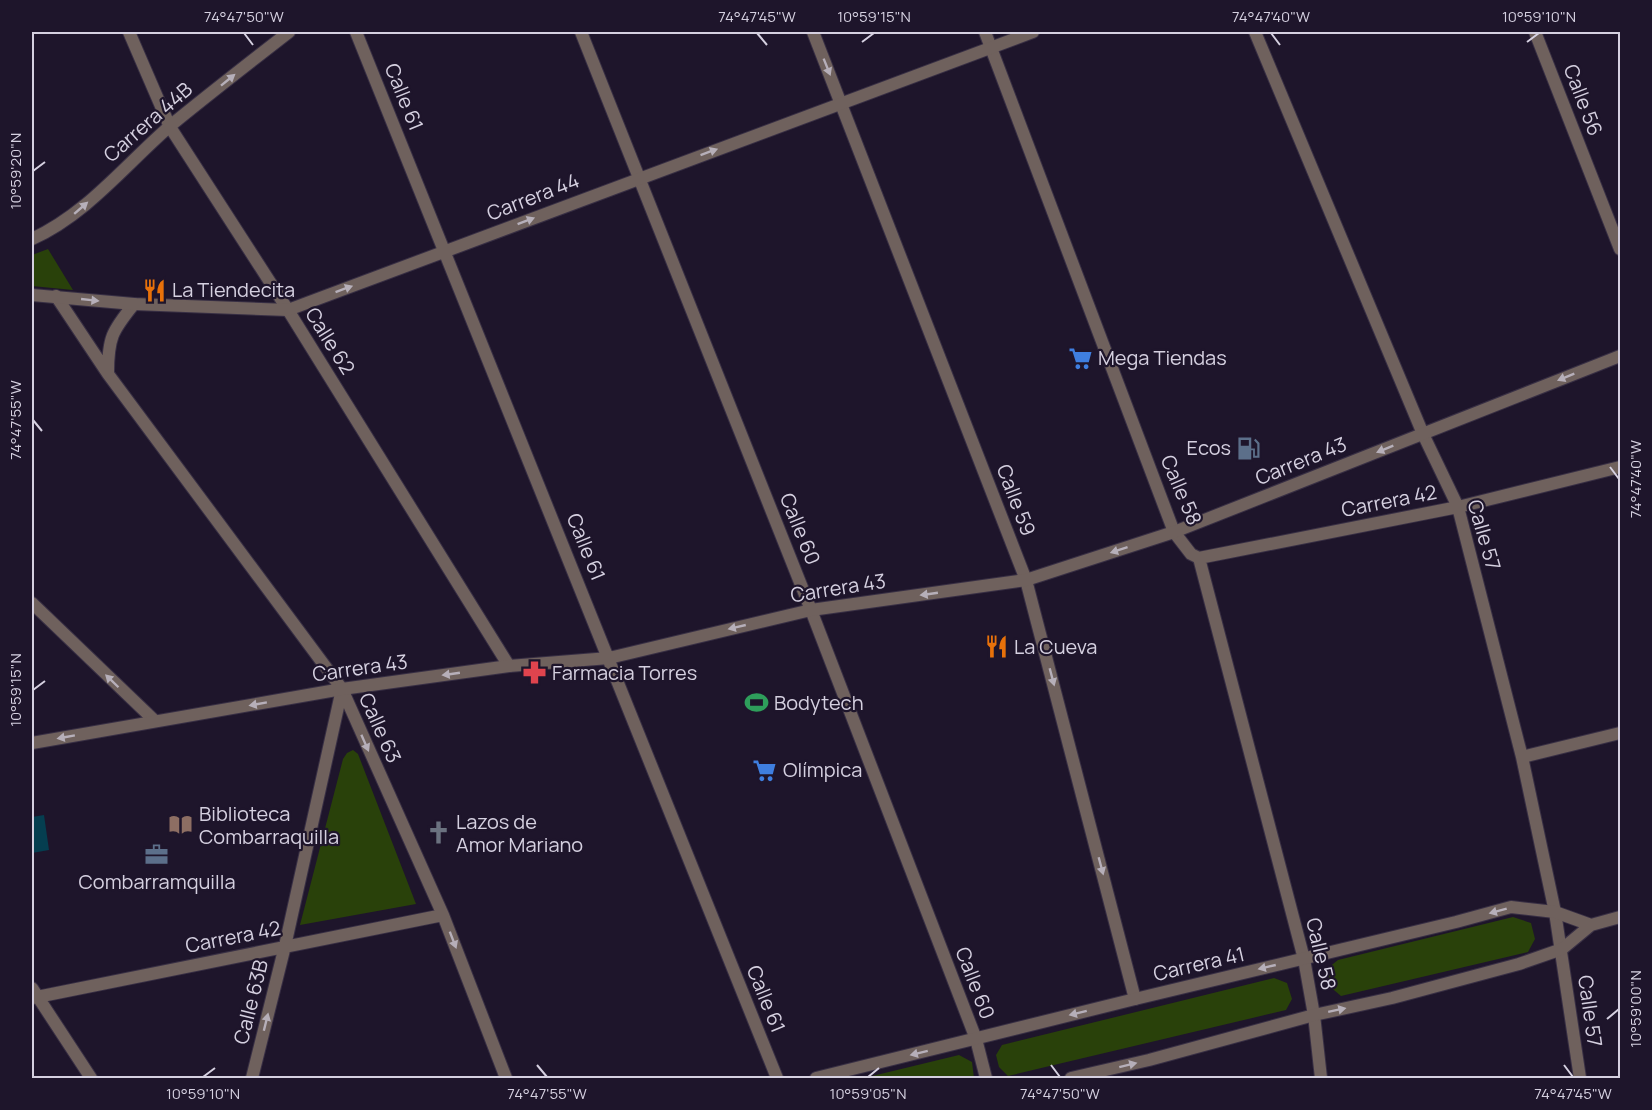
<svg xmlns="http://www.w3.org/2000/svg" width="1652" height="1110" font-family="Manrope,sans-serif">
	<style>
		.green { fill: #29410a }
		.water { fill: #053e50 }
		.lines { fill: none; stroke-linecap: round; stroke-linejoin: round }
		.minor-casing { stroke: #382f44; stroke-width: 14 }
		.tertiary-casing { stroke: #382f44; stroke-width: 14 }
		.minor { stroke: #6f615d; stroke-width: 12 }
		.tertiary { stroke: #6f615d; stroke-width: 12 }
		.oneway { fill: #b6afb9 }
		.ticks { fill: none; stroke: #d5d0e0; stroke-width: 2 }
		.labels { text-anchor: middle; stroke-width: 4.5; stroke-linejoin: round; paint-order: stroke }
		.street-label { font-size: 20px; fill: #d5d0e0; stroke: #1e152b }
		.poi-label { font-size: 20px; fill: #d5d0e0; stroke: #1e152b; text-anchor: start }
		.neatline { fill: none; stroke: #d5d0e0; stroke-width: 2 }
		.ticks-label { font-size: 15px; text-anchor: middle; fill: #d5d0e0 }
	</style>
	<rect width="100%" height="100%" fill="#1e152b"/>
	<path class="green" d="M48,249L73,290L32,286V255Z
		M353,750L358,754L416,904L300,925L343,759L347,753Z
		M1513,917L1531,923L1535,939L1528,952L1341,996L1328,985V968L1338,960Z
		M1274,978L1287,983L1292,999L1286,1010L1008,1076L999,1067L996,1055L1002,1045Z
		M959,1055L972,1062L974,1078H864Z"/>
	<path class="water" d="M44,815L49,850L32,853V817Z"/>
	<g class="lines">
		<defs>
			<path id="minor" d="M129,32L170,127L288,310L509,666
				M581,32L811,610L976,1039L986,1078
				M813,32L1026,580L1135,999
				M985,32L1174,532L1191,554L1199,558L1304,959L1314,1015L1321,1078
				M1255,32L1423,434L1458,507L1522,757L1555,912L1580,1078
				M1535,32L1620,249
				M32,239C87,214 125,165 170,126C209,94 249,63 289,32
				M56,296L108,374L342,689L443,915L506,1078
				M108,373C108,338 112,331 134,304
				M1199,558L1458,507L1620,467
				M32,603L155,721
				M1522,757L1620,733
				M32,988L91,1078
				M32,998L443,915
				M252,1078L285,946L342,689"/>
			<path id="tertiary" d="M356,32L777,1078
				M32,295L134,304L288,310L1033,32
				M32,743L342,689L509,666L609,658L811,610L1026,580L1174,532L1620,356
				M816,1078L1135,999L1456,922L1511,907L1555,912L1591,925
				M1071,1078L1149,1060L1314,1015L1392,998L1519,964L1562,949L1591,925L1620,917"/>
		</defs>
		<use href="#minor" class="minor-casing"/>
		<use href="#tertiary" class="tertiary-casing"/>
		<use href="#minor" class="minor"/>
		<use href="#tertiary" class="tertiary"/>
	</g>
	<defs><path id="oneway-solid" d="M-6-.8H1V-3.2L6.5 0L1 3.2V.8H-6Z" transform="scale(1.5)"/></defs>
	<g class="oneway">
		<use href="#oneway-solid" transform="translate(827 67) rotate(68)"/>
		<use href="#oneway-solid" transform="translate(228 80) rotate(-39)"/>
		<use href="#oneway-solid" transform="translate(709 152) rotate(-20)"/>
		<use href="#oneway-solid" transform="translate(81 208) rotate(-41)"/>
		<use href="#oneway-solid" transform="translate(526 221) rotate(-21)"/>
		<use href="#oneway-solid" transform="translate(344 289) rotate(-20)"/>
		<use href="#oneway-solid" transform="translate(90 300) rotate(6)"/>
		<use href="#oneway-solid" transform="translate(1566 377) rotate(158)"/>
		<use href="#oneway-solid" transform="translate(1385 449) rotate(158)"/>
		<use href="#oneway-solid" transform="translate(1119 550) rotate(162)"/>
		<use href="#oneway-solid" transform="translate(929 594) rotate(172)"/>
		<use href="#oneway-solid" transform="translate(737 627) rotate(167)"/>
		<use href="#oneway-solid" transform="translate(451 674) rotate(172)"/>
		<use href="#oneway-solid" transform="translate(1052 677) rotate(75)"/>
		<use href="#oneway-solid" transform="translate(112 681) rotate(-136)"/>
		<use href="#oneway-solid" transform="translate(258 704) rotate(170)"/>
		<use href="#oneway-solid" transform="translate(66 737) rotate(170)"/>
		<use href="#oneway-solid" transform="translate(365 743) rotate(66)"/>
		<use href="#oneway-solid" transform="translate(1101 866) rotate(75)"/>
		<use href="#oneway-solid" transform="translate(1498 911) rotate(165)"/>
		<use href="#oneway-solid" transform="translate(453 940) rotate(69)"/>
		<use href="#oneway-solid" transform="translate(1267 967) rotate(167)"/>
		<use href="#oneway-solid" transform="translate(1337 1010) rotate(-12)"/>
		<use href="#oneway-solid" transform="translate(1078 1013) rotate(166)"/>
		<use href="#oneway-solid" transform="translate(266 1022) rotate(-76)"/>
		<use href="#oneway-solid" transform="translate(919 1053) rotate(166)"/>
		<use href="#oneway-solid" transform="translate(1128 1065) rotate(-14)"/>
	</g>
	<path class="ticks" d="M244,33L253,45M757,33L767,45M1271,33L1280,45M862,42L874,33M1527,42L1539,33M33,171L45,162M33,420L42,431M1610,467L1619,479M33,690L45,681M1607,1019L1619,1009M537,1065L547,1077M1051,1065L1060,1077M1564,1065L1573,1077M203,1077L215,1068M868,1077L879,1068"/>
	<defs>
		<symbol id="restaurant-bare" viewBox="-9 -9 18 18"><path d="M-5-6h1v4h1v-4h1v4h1v-4h1v5L-1.5 .5V6h-2V.5L-5-1ZM5-6V6H3V1.5H1.5Q1.5-4 5-6Z" fill="#e8710a" stroke="#1e152b" stroke-width="2.5" paint-order="stroke"/></symbol>
		<symbol id="supermarket-bare" viewBox="-9 -9 18 18"><path d="M-6-5.5h2.5l.6 2H6L4.5 2H-2.5L-4.4-4H-6ZM-1.5 3.2a1.3 1.3 0 1 0 .1 0ZM3 3.2a1.3 1.3 0 1 0 .1 0Z" fill="#3f7fe0" stroke="#1e152b" stroke-width="2.5" paint-order="stroke"/></symbol>
		<symbol id="fuel-bare" viewBox="-9 -9 18 18"><path d="M-5.5-6h7V0h2V4h1.3V-2.5L3-4.5l.8-.8L6-3V5H2.5V1h-1V6h-7ZM-4.2-4.7v3.2H.2V-4.7Z" fill="#5c6f8a" stroke="#1e152b" stroke-width="2.5" paint-order="stroke"/></symbol>
		<symbol id="pharmacy-bare" viewBox="-9 -9 18 18"><path d="M-2-6h4v4h4v4h-4v4h-4v-4h-4v-4h4Z" fill="#e0444e" stroke="#1e152b" stroke-width="2.5" paint-order="stroke"/></symbol>
		<symbol id="stadium-bare" viewBox="-9 -9 18 18"><path d="M0-5a6.5 5 0 1 0 0 10a6.5 5 0 1 0 0-10ZM-3.5-1.8h7v3.6h-7Z" fill="#2e9e5b" stroke="#1e152b" stroke-width="2.5" paint-order="stroke"/></symbol>
		<symbol id="library-bare" viewBox="-9 -9 18 18"><path d="M-6-4Q-3-5.5-.7-3.5V5Q-3 3-6 4ZM6-4Q3-5.5 .7-3.5V5Q3 3 6 4Z" fill="#8d6e63" stroke="#1e152b" stroke-width="2.5" paint-order="stroke"/></symbol>
		<symbol id="church-bare" viewBox="-9 -9 18 18"><path d="M-1.2-6h2.4v3.5h3.3v2.4h-3.3V6h-2.4V-.1h-3.3v-2.4h3.3Z" fill="#6b7280" stroke="#1e152b" stroke-width="2.5" paint-order="stroke"/></symbol>
		<symbol id="office-bare" viewBox="-9 -9 18 18"><path d="M-6-3h4V-5.5h4V-3h4V5H-6ZM-1-4.5V-3h2v-1.5ZM-6 0V1H6V0Z" fill="#5c6f8a" stroke="#1e152b" stroke-width="2.5" paint-order="stroke"/></symbol>
	</defs>
	<g fill-rule="evenodd">
		<use href="#restaurant-bare" x="138" y="274" width="33" height="33"/>
		<use href="#supermarket-bare" x="1064" y="342" width="33" height="33"/>
		<use href="#fuel-bare" x="1232" y="432" width="33" height="33"/>
		<use href="#restaurant-bare" x="980" y="630" width="33" height="33"/>
		<use href="#pharmacy-bare" x="518" y="656" width="33" height="33"/>
		<use href="#stadium-bare" x="740" y="686" width="33" height="33"/>
		<use href="#supermarket-bare" x="748" y="754" width="33" height="33"/>
		<use href="#library-bare" x="164" y="808" width="33" height="33"/>
		<use href="#church-bare" x="422" y="816" width="33" height="33"/>
		<use href="#office-bare" x="140" y="838" width="33" height="33"/>
	</g>
	<g class="labels">
		<g class="street-label">
			<text transform="translate(404 97) rotate(68)" y="7">Calle 61</text>
			<text transform="translate(1583 100) rotate(69)" y="7">Calle 56</text>
			<text transform="translate(148 122) rotate(-41)" y="7">Carrera 44B</text>
			<text transform="translate(533 197) rotate(-21)" y="7">Carrera 44</text>
			<text transform="translate(330 341) rotate(58)" y="7">Calle 62</text>
			<text transform="translate(1301 461) rotate(-22)" y="7">Carrera 43</text>
			<text transform="translate(1181 490) rotate(67)" y="7">Calle 58</text>
			<text transform="translate(1016 500) rotate(69)" y="7">Calle 59</text>
			<text transform="translate(1389 501) rotate(-11)" y="7">Carrera 42</text>
			<text transform="translate(800 529) rotate(68)" y="7">Calle 60</text>
			<text transform="translate(1484 535) rotate(74)" y="7">Calle 57</text>
			<text transform="translate(586 547) rotate(68)" y="7">Calle 61</text>
			<text transform="translate(838 588) rotate(-9)" y="7">Carrera 43</text>
			<text transform="translate(360 668) rotate(-8)" y="7">Carrera 43</text>
			<text transform="translate(380 728) rotate(66)" y="7">Calle 63</text>
			<text transform="translate(233 937) rotate(-11)" y="7">Carrera 42</text>
			<text transform="translate(1321 954) rotate(77)" y="7">Calle 58</text>
			<text transform="translate(1199 964) rotate(-13)" y="7">Carrera 41</text>
			<text transform="translate(975 983) rotate(69)" y="7">Calle 60</text>
			<text transform="translate(766 999) rotate(68)" y="7">Calle 61</text>
			<text transform="translate(251 1002) rotate(-76)" y="7">Calle 63B</text>
			<text transform="translate(1590 1011) rotate(82)" y="7">Calle 57</text>
		</g>
		<g class="poi-label">
			<text x="172" y="297">La Tiendecita</text>
			<text x="1098" y="365">Mega Tiendas</text>
			<text x="1231" y="455" text-anchor="end">Ecos</text>
			<text x="1014" y="654">La Cueva</text>
			<text x="552" y="680">Farmacia Torres</text>
			<text x="774" y="710">Bodytech</text>
			<text x="783" y="777">Olímpica</text>
			<text x="199" y="821">Biblioteca<tspan x="199" dy="23">Combarraquilla</tspan></text>
			<text x="456" y="829">Lazos de<tspan x="456" dy="23">Amor Mariano</tspan></text>
			<text x="157" y="889" text-anchor="middle">Combarramquilla</text>
		</g>
	</g>
	<rect width="1652" height="1110" fill="none" stroke="#1e152b" stroke-width="66"/>
	<rect x="33" y="33" width="1586" height="1044" class="neatline"/>
	<g class="ticks-label">
		<text x="244" y="22">74°47'50"W</text>
		<text x="757" y="22">74°47'45"W</text>
		<text x="874" y="22">10°59'15"N</text>
		<text x="1271" y="22">74°47'40"W</text>
		<text x="1539" y="22">10°59'10"N</text>
		<text transform="translate(16 171) rotate(-90)" y="5">10°59'20"N</text>
		<text transform="translate(16 420) rotate(-90)" y="5">74°47'55"W</text>
		<text transform="translate(1636 479) rotate(-90)" y="5">74°47'40"W</text>
		<text transform="translate(16 690) rotate(-90)" y="5">10°59'15"N</text>
		<text transform="translate(1636 1009) rotate(-90)" y="5">10°59'00"N</text>
		<text x="203" y="1099">10°59'10"N</text>
		<text x="547" y="1099">74°47'55"W</text>
		<text x="868" y="1099">10°59'05"N</text>
		<text x="1060" y="1099">74°47'50"W</text>
		<text x="1573" y="1099">74°47'45"W</text>
	</g>
</svg>
